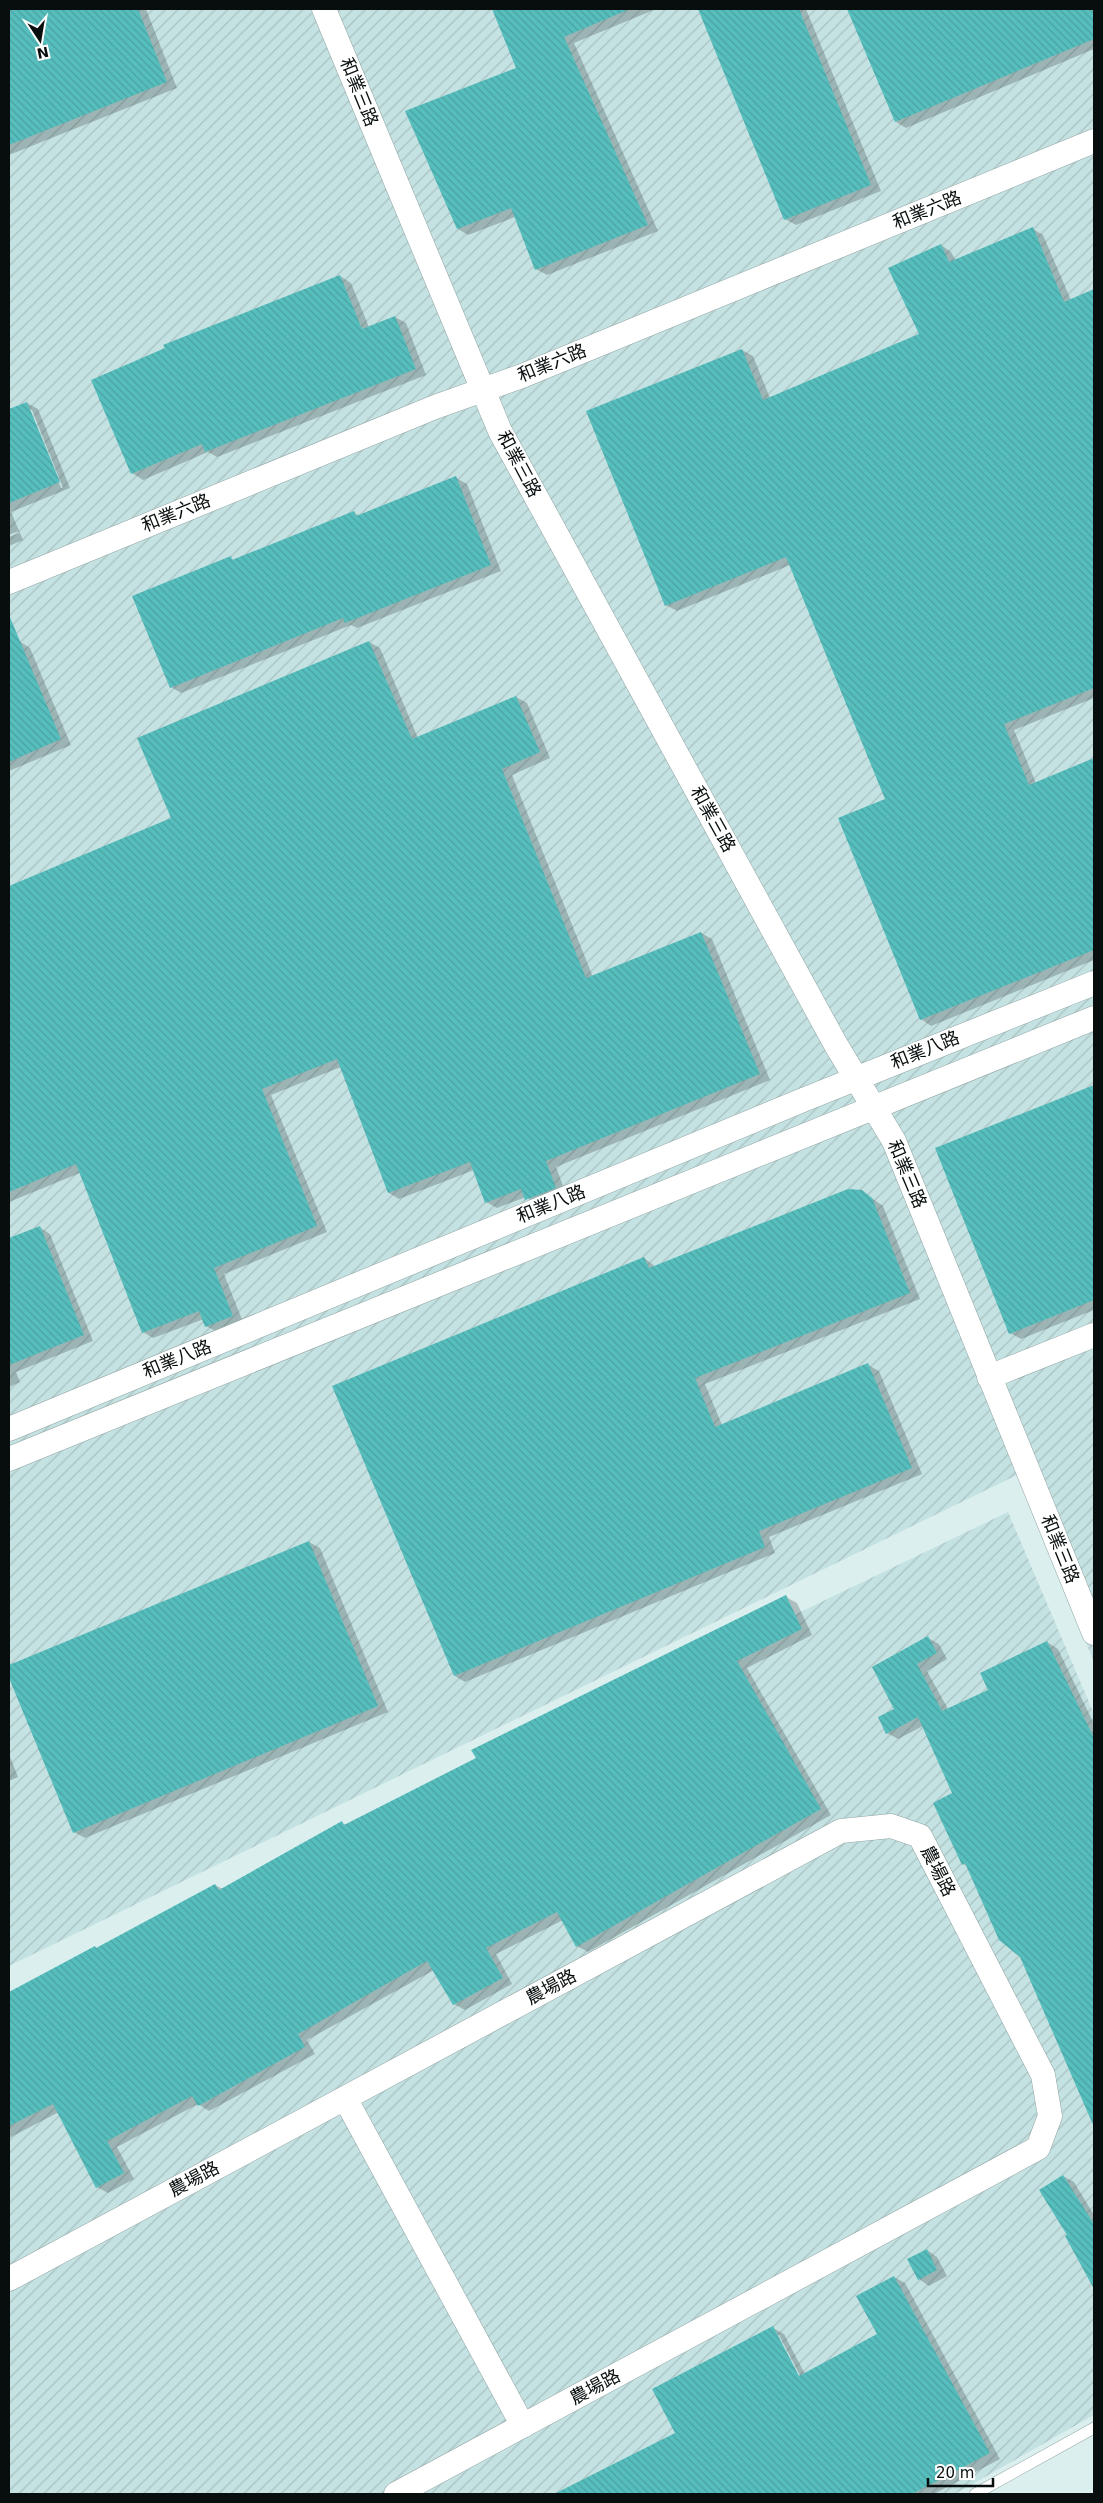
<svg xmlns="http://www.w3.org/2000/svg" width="1103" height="2503" font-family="'DejaVu Sans','Noto Sans TC',sans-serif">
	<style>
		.industrial { fill: url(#industrial-furrows) }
		.shadow { fill: #0003; fill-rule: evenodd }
		.building { fill: url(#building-back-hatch) }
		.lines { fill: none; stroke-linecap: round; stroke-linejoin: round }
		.service-casing { stroke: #90a3a3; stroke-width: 12 }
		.minor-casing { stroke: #90a3a3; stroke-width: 25 }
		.service { stroke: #fff; stroke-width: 11 }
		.minor { stroke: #fff; stroke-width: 24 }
		.labels { text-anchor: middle; stroke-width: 4; stroke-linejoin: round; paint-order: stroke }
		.street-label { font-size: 18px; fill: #080e0e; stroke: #fff }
	</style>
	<defs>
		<pattern id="industrial-furrows" width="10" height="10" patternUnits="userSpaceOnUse" patternTransform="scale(1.25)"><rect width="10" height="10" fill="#c5e2e2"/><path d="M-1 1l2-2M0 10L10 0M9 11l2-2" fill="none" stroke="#a8c1c1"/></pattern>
		<pattern id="building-back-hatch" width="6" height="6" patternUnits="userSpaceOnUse" patternTransform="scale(1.25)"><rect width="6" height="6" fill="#57bebe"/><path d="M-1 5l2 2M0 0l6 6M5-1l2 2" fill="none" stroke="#4aa2a2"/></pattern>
	</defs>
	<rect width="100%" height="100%" fill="#dbefef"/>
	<path class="industrial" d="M9,9H1094V1662L1017,1475L9,1966Z
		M1008,1512L1094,1714V2415L955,2494H9V1993Z"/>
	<path class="shadow" d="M9,9H146L177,88L9,155Z
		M493,9H656L574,43L658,231L547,275L536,269L515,217L468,235L458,229L518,68Z
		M700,9H806L881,191L796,225L785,219Z
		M848,9H1094V49L906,128L896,122Z
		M1033,229L1043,235L1071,300L1094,290V698L1014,730L1036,783L1094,759V960L931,1026L921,1019L886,800L790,565L677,611L666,605L742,350L753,356L770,398L921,335L941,245L951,252L956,261Z
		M340,276L351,283L369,327L395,317L406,323L426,375L217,457L208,452L143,480L132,473L93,380Z
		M27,403L38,409L70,488L11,512L23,540L9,546V537L19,533L18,531L9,535V411ZM29,410H32L63,488H61Z
		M456,478L467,484L501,571L357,628L351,625L181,693L171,687L231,558L235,561L354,512L359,516Z
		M19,641L30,648L71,745L9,771V646Z
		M369,642L380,648L418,738L516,697L527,703L550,758L512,775L593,977L701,933L712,939L770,1080L556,1167L566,1194L537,1205L526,1197L497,1208L486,1202L474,1170L399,1199L389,1193L341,1067L271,1095L327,1232L224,1274L243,1322L217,1332L206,1326L204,1319L153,1338L143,1332L80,1173L9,1202V887L172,819Z
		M1094,1087V1310L1021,1339L1010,1333L937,1149Z
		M862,1191L883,1206L920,1299L705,1384L722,1425L868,1365L879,1371L922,1474L769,1537L775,1553L465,1682L455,1676L644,1258L656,1267Z
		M39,1227L50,1234L93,1341L16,1372L20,1382L9,1387V1240Z
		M309,1542L320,1548L388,1712L85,1838L74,1832L9,1674V1666Z
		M786,1597L797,1603L812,1635L747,1668L831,1815L588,1952L577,1946L563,1920L496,1954L512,1984L465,2010L454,2004L434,1970L307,2040L315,2054L209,2111L198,2104L117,2147L134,2179L108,2193L97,2187L59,2112L9,2138V1993L95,1948L97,1949L215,1885L223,1889L342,1823L347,1825L477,1759Z
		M928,1638L939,1644L947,1659L927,1671L948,1709L990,1691L1047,1642L1058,1649L1094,1724V2124L1021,1957L968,1867L963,1864L954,1794L923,1726L898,1739L887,1733Z
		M9,1754L18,1777L9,1781Z
		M1063,2176L1074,2182L1094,2215V2287L1067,2236L1069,2235Z
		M927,2250L937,2257L947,2276L929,2286L919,2279Z
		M894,2277L905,2283L1000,2459L934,2494H566L568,2489L677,2434L773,2328L784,2334L805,2374L878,2334ZM776,2335H779L803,2381L801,2382Z"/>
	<path class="building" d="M9,9H138L167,82L9,145Z
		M492,9H630L564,37L648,225L535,270L511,208L457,229L405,111L516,68Z
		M698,9H799L871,185L784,220Z
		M847,9H1094V39L895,122Z
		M1033,227L1064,302L1094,289V688L1004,724L1029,785L1094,758V950L920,1020L838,818L885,799L786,557L665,606L586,411L742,349L763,400L919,334L888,268L941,244L949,262Z
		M340,275L362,329L395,316L416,369L205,452L202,444L131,474L91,380L165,348L163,345Z
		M27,402L60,482L9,503V409Z
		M456,476L491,565L345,623L343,618L170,688L132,596L231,556L232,560L354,511L356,516Z
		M9,615L61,739L9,762Z
		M369,641L412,739L516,696L540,752L502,769L586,978L701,932L760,1074L546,1161L556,1188L525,1200L521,1189L485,1203L470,1162L388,1193L337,1059L262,1089L317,1226L214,1268L233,1316L205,1327L199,1311L142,1333L76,1164L9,1192V886L171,818L137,738Z
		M1094,1085V1300L1009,1334L935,1148Z
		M848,1189L862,1190L872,1198L910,1293L695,1378L715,1427L868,1363L912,1468L759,1531L765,1547L454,1676L332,1386L644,1257L649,1268Z
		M40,1226L84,1335L9,1365V1238Z
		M309,1541L378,1706L73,1833L9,1678V1665Z
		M786,1595L802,1629L737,1661L821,1809L576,1947L557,1912L486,1948L503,1978L453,2005L427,1961L298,2034L305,2047L198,2106L192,2096L107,2141L124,2173L96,2188L53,2104L9,2126V1992L95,1946L96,1948L215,1884L219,1890L342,1821L344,1825L476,1758L471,1750Z
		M928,1636L937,1653L917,1664L942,1711L988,1690L980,1673L1047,1641L1094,1738V2127L1020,1957L999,1940L965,1863L962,1865L933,1803L952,1793L918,1717L886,1734L878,1717L894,1709L872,1667Z
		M1063,2175L1094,2224V2289L1065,2236L1067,2235L1039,2190Z
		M927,2249L937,2270L918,2280L907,2259Z
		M894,2276L990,2453L912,2494H554L675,2433L652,2389L773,2326L799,2376L877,2334L856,2296Z"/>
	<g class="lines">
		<defs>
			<path id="service" d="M975,2494L1094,2428"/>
			<path id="minor" d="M324,9L500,431L836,1045L894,1141L1094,1633
				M9,582L435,407L522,376L1094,141
				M989,1377L1094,1335
				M9,1429L803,1100L1094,983
				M9,1459L1094,1018
				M345,2098L523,2426
				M9,2279L841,1831L891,1826L920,1836L1043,2075L1050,2116L1038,2148L396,2494"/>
		</defs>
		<use href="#service" class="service-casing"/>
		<use href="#minor" class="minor-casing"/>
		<use href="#service" class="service"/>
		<use href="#minor" class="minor"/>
	</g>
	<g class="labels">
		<g class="street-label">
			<text transform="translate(359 92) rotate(68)" y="6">和業三路</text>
			<text transform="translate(927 210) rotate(-22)" y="6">和業六路</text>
			<text transform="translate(552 363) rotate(-22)" y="6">和業六路</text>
			<text transform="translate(519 464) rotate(62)" y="6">和業三路</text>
			<text transform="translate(176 513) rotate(-22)" y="6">和業六路</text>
			<text transform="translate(713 819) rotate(61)" y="6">和業三路</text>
			<text transform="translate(925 1050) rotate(-22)" y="6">和業八路</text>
			<text transform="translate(907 1174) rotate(67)" y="6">和業三路</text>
			<text transform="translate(551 1204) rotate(-22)" y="6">和業八路</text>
			<text transform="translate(177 1359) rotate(-22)" y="6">和業八路</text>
			<text transform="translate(1060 1549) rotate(68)" y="6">和業三路</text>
			<text transform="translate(938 1871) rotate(63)" y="6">農場路</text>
			<text transform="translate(551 1987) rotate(-28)" y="6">農場路</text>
			<text transform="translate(194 2179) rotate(-28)" y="6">農場路</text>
			<text transform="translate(595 2387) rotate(-28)" y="6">農場路</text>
		</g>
	</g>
	<rect width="1103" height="2503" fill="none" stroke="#080e0e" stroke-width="20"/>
	<g transform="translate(40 40) rotate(168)" stroke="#ffffff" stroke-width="4" paint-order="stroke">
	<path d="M0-4L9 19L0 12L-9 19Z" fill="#080e0e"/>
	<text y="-8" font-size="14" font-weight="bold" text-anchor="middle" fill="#080e0e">N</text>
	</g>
	<path d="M928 2478v8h65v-8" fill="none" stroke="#080e0e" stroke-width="2.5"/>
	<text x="936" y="2478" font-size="15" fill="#080e0e" stroke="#ffffff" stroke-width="4" paint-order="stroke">20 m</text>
</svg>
